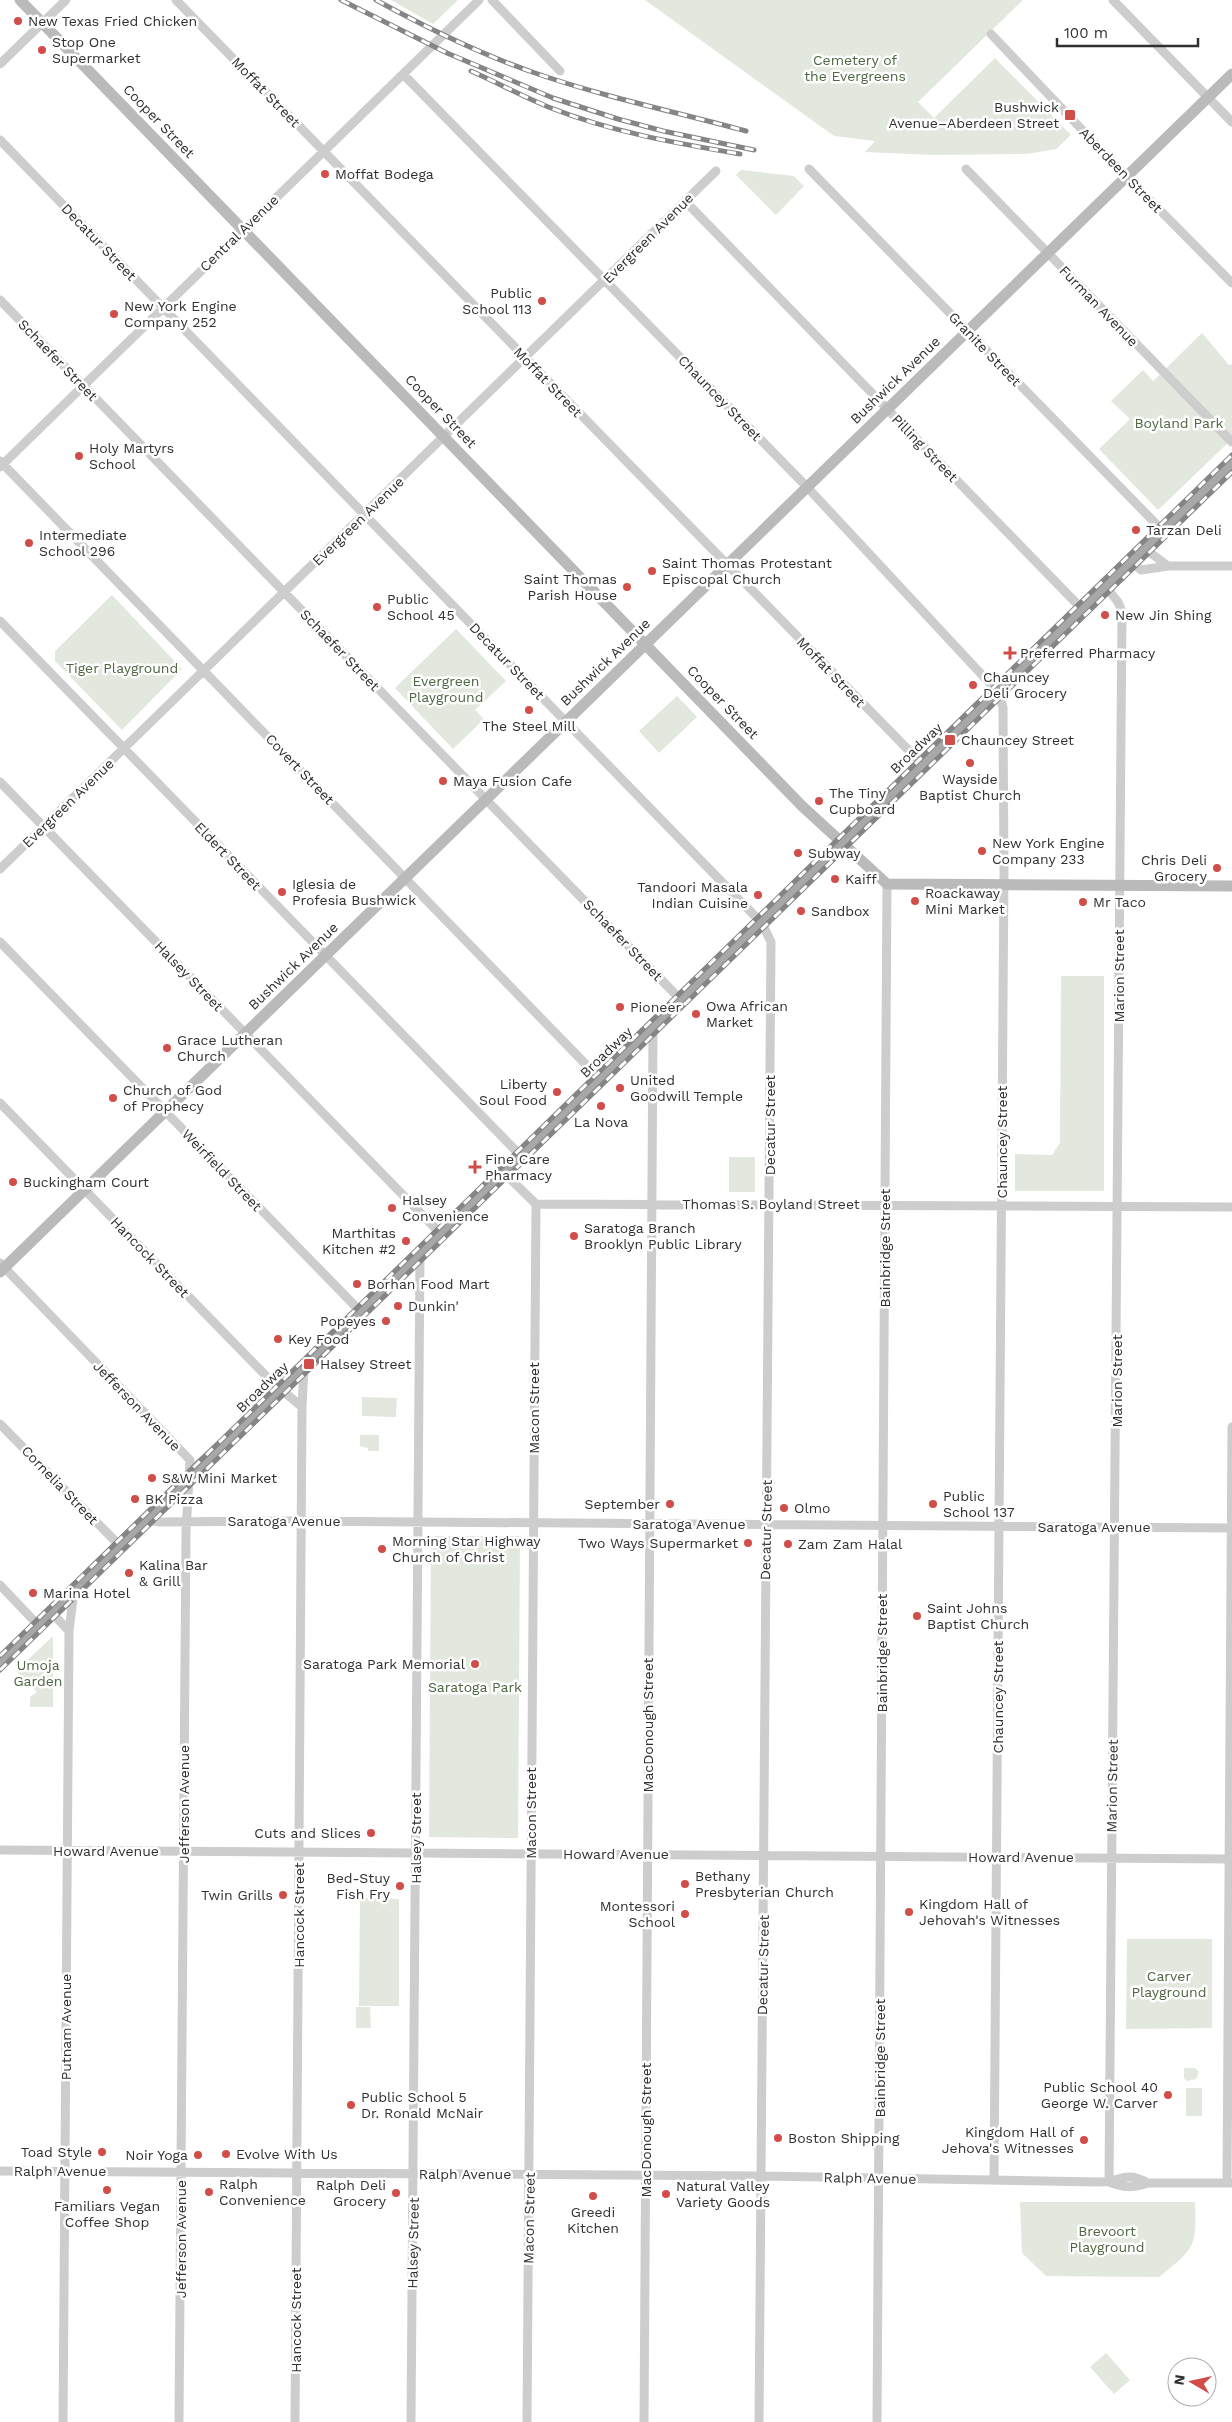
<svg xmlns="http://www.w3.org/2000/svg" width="1232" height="2422" font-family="'Work Sans',sans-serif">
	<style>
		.green { fill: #e2e8dd }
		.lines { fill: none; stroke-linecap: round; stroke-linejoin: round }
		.street { stroke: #cdcdcd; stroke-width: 9 }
		.secondary { stroke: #bababa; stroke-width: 11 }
		.primary { stroke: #a8a8a8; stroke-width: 12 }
		.rail-casing { stroke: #858585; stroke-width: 5 }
		.rail { stroke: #fff; stroke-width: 3; stroke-dasharray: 9; stroke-linecap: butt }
		.poi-dot { fill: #d04d49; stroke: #fff; stroke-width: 2 }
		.labels { text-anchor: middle; stroke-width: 5; stroke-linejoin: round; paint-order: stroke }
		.poi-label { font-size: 14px; fill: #303030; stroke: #fff; text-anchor: start }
		.park-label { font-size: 14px; fill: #4f6642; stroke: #fff }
		.street-label { font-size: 14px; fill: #303030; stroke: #fff }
	</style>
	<rect width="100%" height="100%" fill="#fff"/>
	<path class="green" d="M391,0H458L433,24Z
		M645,0H1023L918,102L934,118L995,58L1071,135L1056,149L1027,154L933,155L865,152L875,141L834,136Z
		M741,170L794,176L804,186L776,215L736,175Z
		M1202,333L1229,365L1232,364V439L1158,510L1099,449L1130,419L1111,401L1143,370L1153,381Z
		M112,595L182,669L122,730L55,661V651Z
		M456,629L506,681L475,710L484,719L453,749L395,688Z
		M677,696L697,717L659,753L639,731Z
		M1061,976H1104V1191H1015V1154L1052,1155L1060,1143Z
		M729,1157H755V1192H729Z
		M362,1397L397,1398L396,1417L362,1416Z
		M360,1435H379V1451H368V1448L360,1446Z
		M431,1536H520L518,1838L429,1837Z
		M53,1636V1707H30V1697L37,1692L16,1671Z
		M360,1898L399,1899V2006H359Z
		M1127,1939H1212V2028L1126,2029Z
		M356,2007H370L371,2028H356Z
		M1184,2068H1195L1199,2072L1196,2079L1186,2081L1184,2078Z
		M1186,2088H1202V2116H1186Z
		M1020,2202H1195C1197,2248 1194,2249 1159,2277L1046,2276L1022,2253Z
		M1106,2353L1130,2380L1114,2394L1090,2367Z"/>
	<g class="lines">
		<path class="street" d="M176,0L921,763
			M492,0L560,71
			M1113,0L1232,122
			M991,34L1126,176L1232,283
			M0,64L66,0
			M403,74L807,487L997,691L1003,707L1004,873L994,2180
			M0,140L751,912L762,923L771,942L759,2422
			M809,169L1162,530
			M966,169L1232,442
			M685,201L1081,608
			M0,300L681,1000
			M0,461L600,1079
			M0,467L479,0
			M1144,548L1168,566
			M1130,561L1141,570L1168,566H1232
			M1105,586L1118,602L1122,612L1109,2182
			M0,621L520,1155
			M0,782L441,1234
			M0,869L716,171
			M0,942L361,1312
			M0,1103L270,1380L302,1407
			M503,1172L536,1204L1232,1207
			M0,1263L190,1460L186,1532L179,2422
			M0,1424L120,1546
			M147,1520L160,1522L290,1521L1232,1528
			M0,1585L39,1626
			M52,1613L69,1631
			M0,1850L1232,1859
			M0,2171L760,2176L1100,2182C1122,2182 1124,2170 1148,2183
			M1109,2182C1124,2188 1133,2188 1148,2183H1232
			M1227,2183L1232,1427
			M63,2422L69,1631L74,1591
			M295,2422L302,1407L304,1367
			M411,2422L420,1254
			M527,2422L536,1204
			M644,2422L653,1028
			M877,2422L887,884"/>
		<path class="secondary" d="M20,0L802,806L887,884L1232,886
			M0,1272L1232,74"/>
		<path class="primary" d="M0,1664L199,1466L275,1397L520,1155L762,923L921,763L1232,462"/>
		<defs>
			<path id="rail" d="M341,0L447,53L553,98L618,119L663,131L754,150
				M376,0C427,28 480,54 535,73C604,97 676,112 746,131
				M471,71C498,83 524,97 551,108C612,132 675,143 740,154
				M0,1656L1232,455
				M0,1670L1232,472"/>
		</defs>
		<use href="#rail" class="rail-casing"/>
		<use href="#rail" class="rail"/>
	</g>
	<g class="poi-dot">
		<circle cx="18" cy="21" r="5"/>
		<circle cx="42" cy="50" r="5"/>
		<rect x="1064" y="109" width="12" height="12" rx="2.5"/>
		<circle cx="325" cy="174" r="5"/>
		<circle cx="542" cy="301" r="5"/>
		<circle cx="114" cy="314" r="5"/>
		<circle cx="79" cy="456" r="5"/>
		<circle cx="1136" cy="530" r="5"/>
		<circle cx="29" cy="543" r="5"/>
		<circle cx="652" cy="571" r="5"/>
		<circle cx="627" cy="587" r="5"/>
		<circle cx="377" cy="607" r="5"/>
		<circle cx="1105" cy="615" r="5"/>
		<path d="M1007.5 645.5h5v5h5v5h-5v5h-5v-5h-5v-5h5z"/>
		<circle cx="973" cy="685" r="5"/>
		<circle cx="529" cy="710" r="5"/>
		<rect x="944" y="734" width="12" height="12" rx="2.5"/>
		<circle cx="970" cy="763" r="5"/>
		<circle cx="443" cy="781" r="5"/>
		<circle cx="819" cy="801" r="5"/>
		<circle cx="982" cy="851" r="5"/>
		<circle cx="798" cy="853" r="5"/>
		<circle cx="1217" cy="868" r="5"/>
		<circle cx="835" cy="879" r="5"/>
		<circle cx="282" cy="892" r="5"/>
		<circle cx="758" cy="895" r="5"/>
		<circle cx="915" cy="901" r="5"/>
		<circle cx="1083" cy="902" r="5"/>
		<circle cx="801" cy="911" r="5"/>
		<circle cx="620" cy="1007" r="5"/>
		<circle cx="696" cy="1014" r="5"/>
		<circle cx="167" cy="1048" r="5"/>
		<circle cx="620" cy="1088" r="5"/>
		<circle cx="557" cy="1092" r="5"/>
		<circle cx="113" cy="1098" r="5"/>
		<circle cx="601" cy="1106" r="5"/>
		<path d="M472.5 1159.5h5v5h5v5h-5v5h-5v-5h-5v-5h5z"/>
		<circle cx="13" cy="1182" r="5"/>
		<circle cx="392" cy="1208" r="5"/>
		<circle cx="574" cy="1236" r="5"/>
		<circle cx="406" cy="1241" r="5"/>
		<circle cx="357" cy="1284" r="5"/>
		<circle cx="398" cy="1306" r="5"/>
		<circle cx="386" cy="1321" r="5"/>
		<circle cx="278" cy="1339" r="5"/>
		<rect x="303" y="1358" width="12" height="12" rx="2.5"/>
		<circle cx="152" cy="1478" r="5"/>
		<circle cx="135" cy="1499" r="5"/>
		<circle cx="670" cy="1504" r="5"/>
		<circle cx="933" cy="1504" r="5"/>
		<circle cx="784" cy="1508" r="5"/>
		<circle cx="748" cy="1543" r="5"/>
		<circle cx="788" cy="1544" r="5"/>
		<circle cx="382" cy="1549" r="5"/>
		<circle cx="129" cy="1573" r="5"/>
		<circle cx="33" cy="1593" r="5"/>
		<circle cx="917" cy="1616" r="5"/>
		<circle cx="475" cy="1664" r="5"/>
		<circle cx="371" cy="1833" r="5"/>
		<circle cx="685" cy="1884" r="5"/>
		<circle cx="400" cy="1886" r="5"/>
		<circle cx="283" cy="1895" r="5"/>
		<circle cx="909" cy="1912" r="5"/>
		<circle cx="685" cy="1914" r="5"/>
		<circle cx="1168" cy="2095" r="5"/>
		<circle cx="351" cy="2105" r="5"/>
		<circle cx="778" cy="2138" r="5"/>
		<circle cx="1084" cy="2140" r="5"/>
		<circle cx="102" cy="2152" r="5"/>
		<circle cx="226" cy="2154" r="5"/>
		<circle cx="198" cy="2155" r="5"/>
		<circle cx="107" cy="2190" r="5"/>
		<circle cx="209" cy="2192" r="5"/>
		<circle cx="396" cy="2193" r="5"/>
		<circle cx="666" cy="2194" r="5"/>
		<circle cx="593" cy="2196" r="5"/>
	</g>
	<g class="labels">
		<g class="poi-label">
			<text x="28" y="26">New Texas Fried Chicken</text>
			<text x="52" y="47">Stop One<tspan x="52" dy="16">Supermarket</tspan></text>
			<text x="1059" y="112" text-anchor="end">Bushwick<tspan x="1059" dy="16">Avenue–Aberdeen Street</tspan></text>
			<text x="335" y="179">Moffat Bodega</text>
			<text x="532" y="298" text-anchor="end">Public<tspan x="532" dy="16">School 113</tspan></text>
			<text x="124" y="311">New York Engine<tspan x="124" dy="16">Company 252</tspan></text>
			<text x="89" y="453">Holy Martyrs<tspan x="89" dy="16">School</tspan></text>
			<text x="1146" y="535">Tarzan Deli</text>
			<text x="39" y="540">Intermediate<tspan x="39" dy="16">School 296</tspan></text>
			<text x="662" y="568">Saint Thomas Protestant<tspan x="662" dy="16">Episcopal Church</tspan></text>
			<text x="617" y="584" text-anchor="end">Saint Thomas<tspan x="617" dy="16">Parish House</tspan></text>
			<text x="387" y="604">Public<tspan x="387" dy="16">School 45</tspan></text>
			<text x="1115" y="620">New Jin Shing</text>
			<text x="1020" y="658">Preferred Pharmacy</text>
			<text x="983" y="682">Chauncey<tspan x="983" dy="16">Deli Grocery</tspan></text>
			<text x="529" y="731" text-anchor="middle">The Steel Mill</text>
			<text x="961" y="745">Chauncey Street</text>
			<text x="970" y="784" text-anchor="middle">Wayside<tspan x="970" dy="16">Baptist Church</tspan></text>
			<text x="453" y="786">Maya Fusion Cafe</text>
			<text x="829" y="798">The Tiny<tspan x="829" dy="16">Cupboard</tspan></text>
			<text x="992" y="848">New York Engine<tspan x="992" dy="16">Company 233</tspan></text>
			<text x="808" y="858">Subway</text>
			<text x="1207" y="865" text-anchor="end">Chris Deli<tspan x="1207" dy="16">Grocery</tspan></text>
			<text x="845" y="884">Kaiff</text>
			<text x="292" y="889">Iglesia de<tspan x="292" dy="16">Profesia Bushwick</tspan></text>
			<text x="748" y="892" text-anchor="end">Tandoori Masala<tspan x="748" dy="16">Indian Cuisine</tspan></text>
			<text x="925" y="898">Roackaway<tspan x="925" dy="16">Mini Market</tspan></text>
			<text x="1093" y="907">Mr Taco</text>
			<text x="811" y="916">Sandbox</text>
			<text x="706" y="1011">Owa African<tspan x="706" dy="16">Market</tspan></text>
			<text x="630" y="1012">Pioneer</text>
			<text x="177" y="1045">Grace Lutheran<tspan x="177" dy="16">Church</tspan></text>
			<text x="630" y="1085">United<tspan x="630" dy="16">Goodwill Temple</tspan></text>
			<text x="547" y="1089" text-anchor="end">Liberty<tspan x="547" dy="16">Soul Food</tspan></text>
			<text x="123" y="1095">Church of God<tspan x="123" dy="16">of Prophecy</tspan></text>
			<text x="601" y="1127" text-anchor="middle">La Nova</text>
			<text x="485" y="1164">Fine Care<tspan x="485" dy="16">Pharmacy</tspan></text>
			<text x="23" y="1187">Buckingham Court</text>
			<text x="402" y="1205">Halsey<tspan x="402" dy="16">Convenience</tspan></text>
			<text x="584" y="1233">Saratoga Branch<tspan x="584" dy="16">Brooklyn Public Library</tspan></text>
			<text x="396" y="1238" text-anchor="end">Marthitas<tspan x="396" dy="16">Kitchen #2</tspan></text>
			<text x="367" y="1289">Borhan Food Mart</text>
			<text x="408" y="1311">Dunkin'</text>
			<text x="376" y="1326" text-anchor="end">Popeyes</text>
			<text x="288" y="1344">Key Food</text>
			<text x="320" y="1369">Halsey Street</text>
			<text x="162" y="1483">S&amp;W Mini Market</text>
			<text x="943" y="1501">Public<tspan x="943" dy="16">School 137</tspan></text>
			<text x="145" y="1504">BK Pizza</text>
			<text x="660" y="1509" text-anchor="end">September</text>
			<text x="794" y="1513">Olmo</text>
			<text x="392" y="1546">Morning Star Highway<tspan x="392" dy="16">Church of Christ</tspan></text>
			<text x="738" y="1548" text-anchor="end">Two Ways Supermarket</text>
			<text x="798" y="1549">Zam Zam Halal</text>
			<text x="139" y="1570">Kalina Bar<tspan x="139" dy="16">&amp; Grill</tspan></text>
			<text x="43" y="1598">Marina Hotel</text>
			<text x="927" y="1613">Saint Johns<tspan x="927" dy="16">Baptist Church</tspan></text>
			<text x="465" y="1669" text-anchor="end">Saratoga Park Memorial</text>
			<text x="361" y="1838" text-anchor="end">Cuts and Slices</text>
			<text x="695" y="1881">Bethany<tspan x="695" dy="16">Presbyterian Church</tspan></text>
			<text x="390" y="1883" text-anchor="end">Bed-Stuy<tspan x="390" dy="16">Fish Fry</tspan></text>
			<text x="273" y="1900" text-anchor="end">Twin Grills</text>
			<text x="919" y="1909">Kingdom Hall of<tspan x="919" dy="16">Jehovah's Witnesses</tspan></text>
			<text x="675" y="1911" text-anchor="end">Montessori<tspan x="675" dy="16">School</tspan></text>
			<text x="1158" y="2092" text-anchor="end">Public School 40<tspan x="1158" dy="16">George W. Carver</tspan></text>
			<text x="361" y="2102">Public School 5<tspan x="361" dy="16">Dr. Ronald McNair</tspan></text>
			<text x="1074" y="2137" text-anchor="end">Kingdom Hall of<tspan x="1074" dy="16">Jehova's Witnesses</tspan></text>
			<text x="788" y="2143">Boston Shipping</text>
			<text x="92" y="2157" text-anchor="end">Toad Style</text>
			<text x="236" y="2159">Evolve With Us</text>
			<text x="188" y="2160" text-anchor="end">Noir Yoga</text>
			<text x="219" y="2189">Ralph<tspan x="219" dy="16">Convenience</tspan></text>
			<text x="386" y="2190" text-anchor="end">Ralph Deli<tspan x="386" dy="16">Grocery</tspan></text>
			<text x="676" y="2191">Natural Valley<tspan x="676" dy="16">Variety Goods</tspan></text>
			<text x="107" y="2211" text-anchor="middle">Familiars Vegan<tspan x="107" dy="16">Coffee Shop</tspan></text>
			<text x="593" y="2217" text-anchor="middle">Greedi<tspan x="593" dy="16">Kitchen</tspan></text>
		</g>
		<g class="park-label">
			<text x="855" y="65">Cemetery of<tspan x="855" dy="16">the Evergreens</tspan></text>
			<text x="1179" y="428">Boyland Park</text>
			<text x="122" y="673">Tiger Playground</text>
			<text x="446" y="686">Evergreen<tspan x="446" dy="16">Playground</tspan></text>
			<text x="38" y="1670">Umoja<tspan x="38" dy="16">Garden</tspan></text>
			<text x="475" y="1692">Saratoga Park</text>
			<text x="1169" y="1981">Carver<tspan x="1169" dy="16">Playground</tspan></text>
			<text x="1107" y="2236">Brevoort<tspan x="1107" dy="16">Playground</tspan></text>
		</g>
		<g class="street-label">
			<text transform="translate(266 92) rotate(46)" y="5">Moffat Street</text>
			<text transform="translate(159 121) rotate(46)" y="5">Cooper Street</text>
			<text transform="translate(1121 170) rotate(46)" y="5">Aberdeen Street</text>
			<text transform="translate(239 233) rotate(-44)" y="5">Central Avenue</text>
			<text transform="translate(648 238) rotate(-45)" y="5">Evergreen Avenue</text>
			<text transform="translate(99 242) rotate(46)" y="5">Decatur Street</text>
			<text transform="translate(1099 306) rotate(46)" y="5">Furman Avenue</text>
			<text transform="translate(985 349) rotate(46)" y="5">Granite Street</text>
			<text transform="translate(58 360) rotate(46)" y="5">Schaefer Street</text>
			<text transform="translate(895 380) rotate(-44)" y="5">Bushwick Avenue</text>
			<text transform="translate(548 382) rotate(46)" y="5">Moffat Street</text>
			<text transform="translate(720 398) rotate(46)" y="5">Chauncey Street</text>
			<text transform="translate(441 411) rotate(46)" y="5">Cooper Street</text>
			<text transform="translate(925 448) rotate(46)" y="5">Pilling Street</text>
			<text transform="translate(358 521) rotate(-44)" y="5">Evergreen Avenue</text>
			<text transform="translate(340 650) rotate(46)" y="5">Schaefer Street</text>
			<text transform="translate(507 661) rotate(46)" y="5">Decatur Street</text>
			<text transform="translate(605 662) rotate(-44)" y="5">Bushwick Avenue</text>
			<text transform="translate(831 672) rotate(46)" y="5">Moffat Street</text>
			<text transform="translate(723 702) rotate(46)" y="5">Cooper Street</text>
			<text transform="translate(916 748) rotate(-44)" y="5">Broadway</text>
			<text transform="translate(300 769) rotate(46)" y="5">Covert Street</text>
			<text transform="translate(68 803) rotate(-44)" y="5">Evergreen Avenue</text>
			<text transform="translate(228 856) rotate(46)" y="5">Eldert Street</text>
			<text transform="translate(623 940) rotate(46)" y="5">Schaefer Street</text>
			<text transform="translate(293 966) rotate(-44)" y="5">Bushwick Avenue</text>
			<text transform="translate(189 976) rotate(46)" y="5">Halsey Street</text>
			<text transform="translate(1119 976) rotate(-90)" y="5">Marion Street</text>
			<text transform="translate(606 1052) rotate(-44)" y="5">Broadway</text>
			<text transform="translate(770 1125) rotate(-90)" y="5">Decatur Street</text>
			<text transform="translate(1002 1142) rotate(-90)" y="5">Chauncey Street</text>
			<text transform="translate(222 1170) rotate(46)" y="5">Weirfield Street</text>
			<text x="771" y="1209">Thomas S. Boyland Street</text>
			<text transform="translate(885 1248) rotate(-90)" y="5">Bainbridge Street</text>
			<text transform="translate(150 1257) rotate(46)" y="5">Hancock Street</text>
			<text transform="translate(1117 1381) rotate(-90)" y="5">Marion Street</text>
			<text transform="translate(262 1387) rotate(-44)" y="5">Broadway</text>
			<text transform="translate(137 1406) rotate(46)" y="5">Jefferson Avenue</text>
			<text transform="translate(534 1408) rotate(-90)" y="5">Macon Street</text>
			<text transform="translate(60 1485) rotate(46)" y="5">Cornelia Street</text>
			<text x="284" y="1526">Saratoga Avenue</text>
			<text x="689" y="1529">Saratoga Avenue</text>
			<text x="1094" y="1532">Saratoga Avenue</text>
			<text transform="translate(766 1530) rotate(-89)" y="5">Decatur Street</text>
			<text transform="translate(882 1653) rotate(-90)" y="5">Bainbridge Street</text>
			<text transform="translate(998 1697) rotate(-90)" y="5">Chauncey Street</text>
			<text transform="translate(648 1725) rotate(-90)" y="5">MacDonough Street</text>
			<text transform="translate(1112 1786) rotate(-89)" y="5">Marion Street</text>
			<text transform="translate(184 1804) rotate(-90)" y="5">Jefferson Avenue</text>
			<text transform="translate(531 1813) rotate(-90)" y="5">Macon Street</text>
			<text transform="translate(416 1838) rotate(-90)" y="5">Halsey Street</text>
			<text x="106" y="1856">Howard Avenue</text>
			<text x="616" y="1859">Howard Avenue</text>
			<text x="1021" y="1862">Howard Avenue</text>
			<text transform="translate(299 1915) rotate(-90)" y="5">Hancock Street</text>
			<text transform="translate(763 1965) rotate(-89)" y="5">Decatur Street</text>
			<text transform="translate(66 2027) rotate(-90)" y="5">Putnam Avenue</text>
			<text transform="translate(880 2058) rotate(-90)" y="5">Bainbridge Street</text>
			<text transform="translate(646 2130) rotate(-90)" y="5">MacDonough Street</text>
			<text x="60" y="2176">Ralph Avenue</text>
			<text x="465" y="2179">Ralph Avenue</text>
			<text transform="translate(870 2178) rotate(1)" y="5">Ralph Avenue</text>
			<text transform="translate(529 2218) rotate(-89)" y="5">Macon Street</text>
			<text transform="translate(181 2239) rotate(-90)" y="5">Jefferson Avenue</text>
			<text transform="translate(413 2243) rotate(-89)" y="5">Halsey Street</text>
			<text transform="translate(296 2320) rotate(-90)" y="5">Hancock Street</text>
		</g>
	</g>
	<g transform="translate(1192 2382) rotate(279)"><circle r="24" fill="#ffffff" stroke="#acacac"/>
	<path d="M0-4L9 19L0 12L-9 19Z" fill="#d04d49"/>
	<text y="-8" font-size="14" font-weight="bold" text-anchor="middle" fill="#303030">N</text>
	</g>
	<path d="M1057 38v8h141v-8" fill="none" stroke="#303030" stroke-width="2.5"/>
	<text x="1064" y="38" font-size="15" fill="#303030" stroke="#ffffff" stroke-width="4" paint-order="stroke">100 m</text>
</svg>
